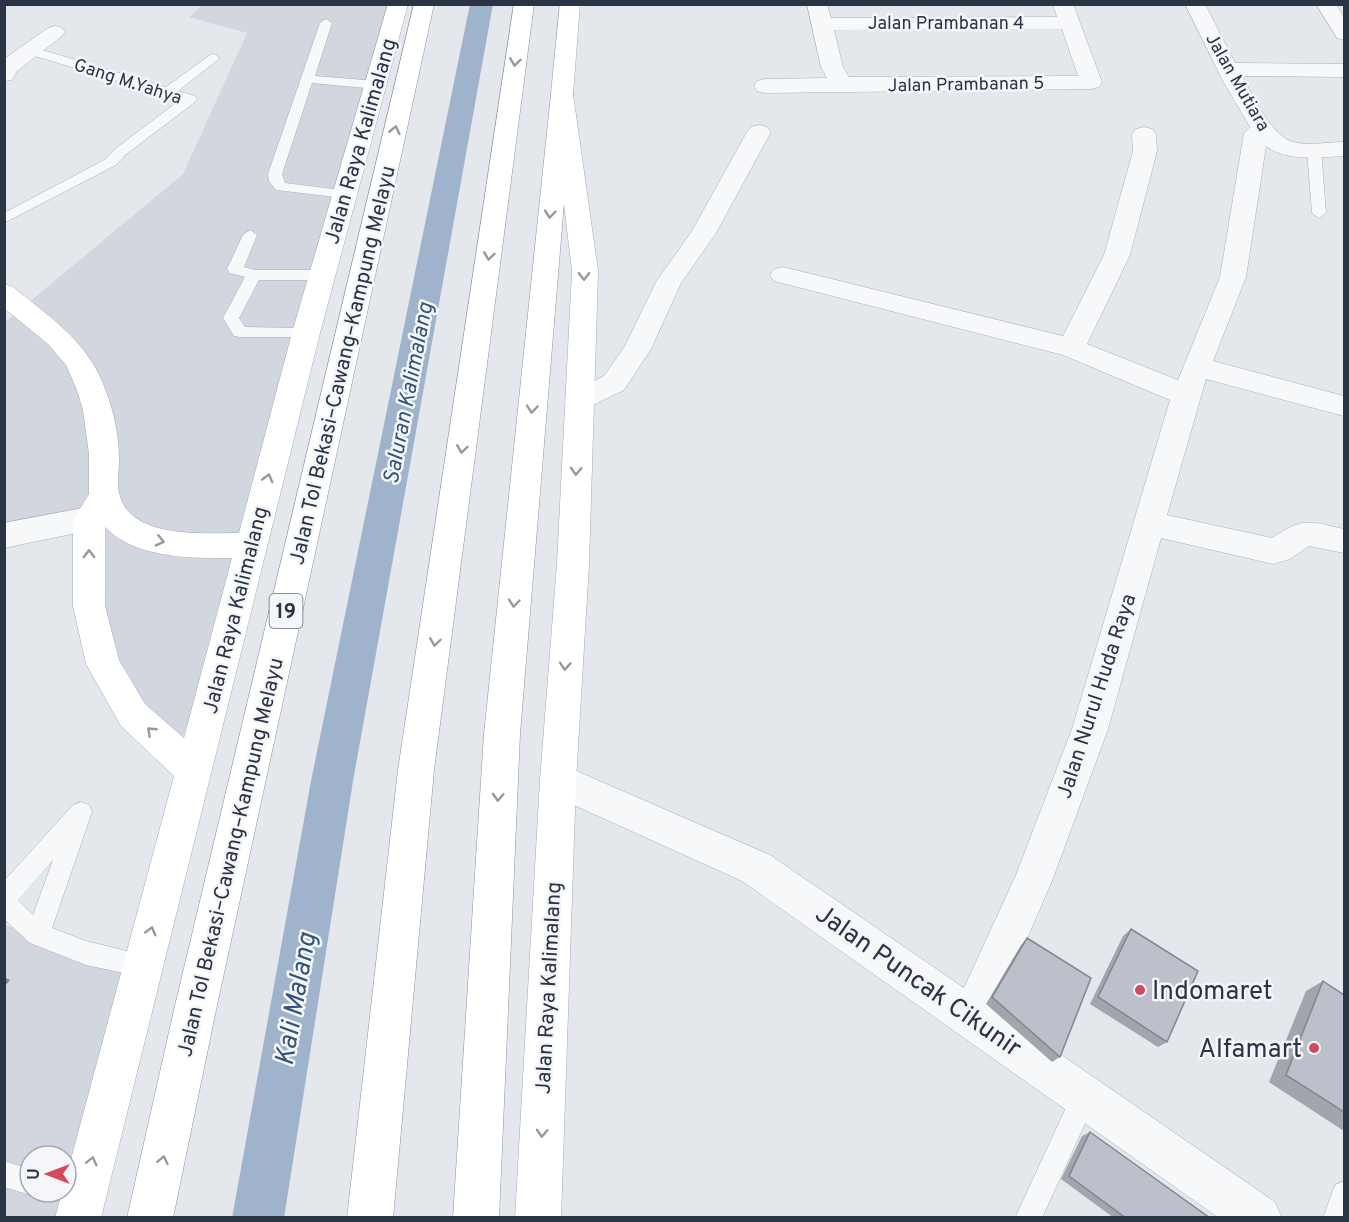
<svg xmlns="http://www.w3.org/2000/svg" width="1349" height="1222" font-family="Overpass,sans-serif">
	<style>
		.built { fill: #d2d6de; fill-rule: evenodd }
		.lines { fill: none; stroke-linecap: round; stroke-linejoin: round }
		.canal { fill: #9fb4cc; fill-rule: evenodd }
		.service-casing { stroke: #a9aeb7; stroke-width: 1 }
		.minor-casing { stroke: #a9aeb7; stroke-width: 1 }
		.primary-casing { stroke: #a3abb8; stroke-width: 1 }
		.motorway-casing { stroke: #8b94a3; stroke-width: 1 }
		.service { fill: #f7f8fa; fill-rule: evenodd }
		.minor { fill: #f7f8fa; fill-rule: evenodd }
		.primary { fill: #fff; fill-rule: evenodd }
		.motorway { fill: #fff; fill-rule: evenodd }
		.wall { fill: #a1a5ae }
		.shaded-wall { fill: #83868d }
		.building { fill: #bbc0ca; stroke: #83868d; stroke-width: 1.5 }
		.oneway { stroke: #959aa2 }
		.poi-dot { fill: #d1495b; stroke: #f4f6f9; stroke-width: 2 }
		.labels { text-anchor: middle; stroke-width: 5; stroke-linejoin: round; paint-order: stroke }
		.far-street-label { font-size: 18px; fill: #2b3445; stroke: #f4f6f9 }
		.shield { fill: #f4f6f9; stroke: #676e7b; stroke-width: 1.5 }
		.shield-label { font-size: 20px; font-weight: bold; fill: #2b3445 }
		.street-label { font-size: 21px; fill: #2b3445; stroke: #f4f6f9 }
		.water-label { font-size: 22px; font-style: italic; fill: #34527a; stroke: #f4f6f9 }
		.near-street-label { font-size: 26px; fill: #2b3445; stroke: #f4f6f9 }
		.near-poi-label { font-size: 26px; fill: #2b3445; stroke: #f4f6f9; text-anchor: start }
		.near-water-label { font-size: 27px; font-style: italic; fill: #34527a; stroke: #f4f6f9 }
	</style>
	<rect width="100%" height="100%" fill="#e4e7ec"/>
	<path class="built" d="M203,5H398L194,771L103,664L88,520L5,536L4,323L183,174L247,33L189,17Z
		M4,925L143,965L78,1217H5ZM30,1156H66V1192H30Z"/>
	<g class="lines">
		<path class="canal" d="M470,4H493L353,781L284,1218H232L311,781Z"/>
		<defs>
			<path id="service" d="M326,19L332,23L315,76L376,81L383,85L376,89L312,83L282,174L285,183L349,191L351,194L344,198L276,190L269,181L268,174L320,23Z
				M29,46L166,87L210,55L214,54L220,58L178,91L195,96L197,99L195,102L125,155L116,165L4,223V213L106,159L115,149L180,100L25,53L23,50L25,47Z
				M1314,145L1321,149L1326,213L1319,218L1312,213L1307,149Z
				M250,230L257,235L244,267L255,270H322L330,275L322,280H259L239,318L245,327L306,328L312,329L314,333L312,337H240L234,336L223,318L245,277L230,273L227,269L243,235Z
				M81,802L89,805L92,812L52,928L86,941L151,957L155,965L151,973L143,977L86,965L30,943L4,919V881L73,805ZM53,860L33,915L18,900Z
				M1085,1082L1094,1086L1098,1095L1042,1218H1015L1076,1086Z
				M4,1161L30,1169V1192H38L30,1195L4,1187Z
				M1344,1181V1218H1323L1335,1185Z"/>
			<path id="minor" d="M807,4H827L831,18L1057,17L1053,4H1073L1102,82L1099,87L1091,89L765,93L757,91L754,86L757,81L765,79L827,78L821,67ZM1062,29L1078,76L849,77L843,67L834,30Z
				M1185,4H1205L1235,63L1344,64V77L1242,76C1252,94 1271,136 1293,142C1309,146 1328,142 1344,142V156C1320,157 1287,162 1266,146L1246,277L1213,361L1344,396V416L1206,379L1167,515L1272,538C1304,517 1307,521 1344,529V553L1309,546L1290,559L1273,564L1161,538L1108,729L1052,881L996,1010L1275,1202L1282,1218H1219L742,881L545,792L540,780L545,768L558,763L770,855L964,988L1016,875L1072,729L1170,400L1063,355L774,281L770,275L774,269L783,267L1063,336L1104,255L1133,151L1132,134L1136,129L1144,127L1152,129L1156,134L1157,151L1130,255L1087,344L1178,380L1220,277L1244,133L1250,127L1222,79Z
				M1316,4H1336L1344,18V40L1337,38Z
				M55,26L62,28L65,32L62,36L17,71L12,80L4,81V59L48,28Z
				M759,125L767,127L771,132L716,233L681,283L651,349L624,390L593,405L579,408L569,405L565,398L569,391L585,386L604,376L625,346L656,282L692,231L747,132L751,127Z
				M109,503L120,506L125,515L120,524L4,548V523Z"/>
			<path id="primary" d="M388,4H408L320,333L101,1218H55L62,1192H66V1178L174,776L121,726L86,664L73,606V520L89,494V454L83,410L77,390L66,365L48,344L4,308V284L13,287C47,315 83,338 101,379C112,404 119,432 119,459C119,471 116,485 120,496C132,539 204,533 239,533L292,333ZM105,527C136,559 190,558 232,558L184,738L145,704L119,660L105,606Z
				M560,4H580L573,94L598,271L589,564L576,780L561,1218H515L540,780L557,564L572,271L551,94Z"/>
			<path id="motorway" d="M414,4H434L216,1010L173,1218H127L174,1010Z
				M514,4H534L434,770L393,1218H347L398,770Z
				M562,87L570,89L573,94L520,734L499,1218H453L484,734L551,94L554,89Z"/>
		</defs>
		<use href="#service" class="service-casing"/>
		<use href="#minor" class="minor-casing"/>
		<use href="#primary" class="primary-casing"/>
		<use href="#motorway" class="motorway-casing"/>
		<use href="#service" class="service"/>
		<use href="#minor" class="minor"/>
		<use href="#primary" class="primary"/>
		<use href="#motorway" class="motorway"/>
	</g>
	<path class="wall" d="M1131,929L1167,1042L1158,1047L1090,1004L1123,936Z
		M1027,938L1060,1057L1052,1062L986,1004L1021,945Z
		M1323,981L1344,995V1131L1269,1082L1306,991Z
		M1090,1132L1210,1218H1114L1061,1179L1082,1136Z"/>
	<path class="shaded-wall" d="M4,977L10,980L4,987Z"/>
	<path class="building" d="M1131,929L1198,971L1167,1042L1098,997Z
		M1027,938L1091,978L1060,1057L992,997Z
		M1323,981L1344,995V1112L1286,1075Z
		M1090,1132L1210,1218H1126L1069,1176Z"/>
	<defs><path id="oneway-chevron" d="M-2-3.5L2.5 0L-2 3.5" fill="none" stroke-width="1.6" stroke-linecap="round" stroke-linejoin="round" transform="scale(1.5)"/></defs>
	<g class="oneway">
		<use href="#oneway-chevron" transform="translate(515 62) rotate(98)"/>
		<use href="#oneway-chevron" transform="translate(395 130) rotate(-77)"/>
		<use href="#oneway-chevron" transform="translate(550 214) rotate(95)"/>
		<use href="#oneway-chevron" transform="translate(489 256) rotate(98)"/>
		<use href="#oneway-chevron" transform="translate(584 276) rotate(90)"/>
		<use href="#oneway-chevron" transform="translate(532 409) rotate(95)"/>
		<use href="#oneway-chevron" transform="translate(462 449) rotate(98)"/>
		<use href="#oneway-chevron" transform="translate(576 471) rotate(92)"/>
		<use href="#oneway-chevron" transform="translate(268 478) rotate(-75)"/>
		<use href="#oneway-chevron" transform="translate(160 541) rotate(13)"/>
		<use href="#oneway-chevron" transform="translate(89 554) rotate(-90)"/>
		<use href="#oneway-chevron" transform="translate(514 603) rotate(95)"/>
		<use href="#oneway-chevron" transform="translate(435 642) rotate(98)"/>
		<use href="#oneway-chevron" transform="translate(565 666) rotate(94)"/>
		<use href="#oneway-chevron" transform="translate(151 731) rotate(-137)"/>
		<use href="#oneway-chevron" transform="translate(498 797) rotate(93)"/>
		<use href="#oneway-chevron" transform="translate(151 931) rotate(-75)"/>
		<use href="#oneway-chevron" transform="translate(542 1133) rotate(93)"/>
		<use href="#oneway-chevron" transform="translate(163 1160) rotate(-78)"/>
		<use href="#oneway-chevron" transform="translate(92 1161) rotate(-76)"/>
	</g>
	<g class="poi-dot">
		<circle cx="1140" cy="990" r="6"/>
		<circle cx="1314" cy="1048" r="6"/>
	</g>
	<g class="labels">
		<g class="far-street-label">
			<text x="946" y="29">Jalan Prambanan 4</text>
			<text transform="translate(128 81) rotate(18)" y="6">Gang M.Yahya</text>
			<text transform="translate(1238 82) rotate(60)" y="6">Jalan Mutiara</text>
			<text transform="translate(966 84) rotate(-1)" y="6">Jalan Prambanan 5</text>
		</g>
		<rect class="shield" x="269.5" y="594" width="33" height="34" rx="4.5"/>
		<g class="shield-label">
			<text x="286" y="618">19</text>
		</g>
		<g class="street-label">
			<text transform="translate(360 141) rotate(-74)" y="7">Jalan Raya Kalimalang</text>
			<text transform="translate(342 365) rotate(-77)" y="7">Jalan Tol Bekasi–Cawang–Kampung Melayu</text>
			<text transform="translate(235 610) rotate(-76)" y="7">Jalan Raya Kalimalang</text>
			<text transform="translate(1096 696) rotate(-72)" y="7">Jalan Nurul Huda Raya</text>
			<text transform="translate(230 857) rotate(-77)" y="7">Jalan Tol Bekasi–Cawang–Kampung Melayu</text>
			<text transform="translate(548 988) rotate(-87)" y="7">Jalan Raya Kalimalang</text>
		</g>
		<g class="water-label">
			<text transform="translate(407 393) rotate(-79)" y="8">Saluran Kalimalang</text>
		</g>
		<g class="near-street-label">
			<text transform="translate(919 980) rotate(35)" y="9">Jalan Puncak Cikunir</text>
		</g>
		<g class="near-poi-label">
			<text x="1152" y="999">Indomaret</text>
			<text x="1302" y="1057" text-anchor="end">Alfamart</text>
		</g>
		<g class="near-water-label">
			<text transform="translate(295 999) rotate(-80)" y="9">Kali Malang</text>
		</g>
	</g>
	<rect width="1349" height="1222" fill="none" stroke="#2b3445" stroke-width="12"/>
	<g transform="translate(48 1174) rotate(270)"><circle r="28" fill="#f4f6f9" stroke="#a4a8b1" stroke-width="1.5"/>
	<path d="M0-4.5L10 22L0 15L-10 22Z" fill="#d1495b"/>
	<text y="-9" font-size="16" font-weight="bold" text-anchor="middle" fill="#2b3445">U</text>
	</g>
</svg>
